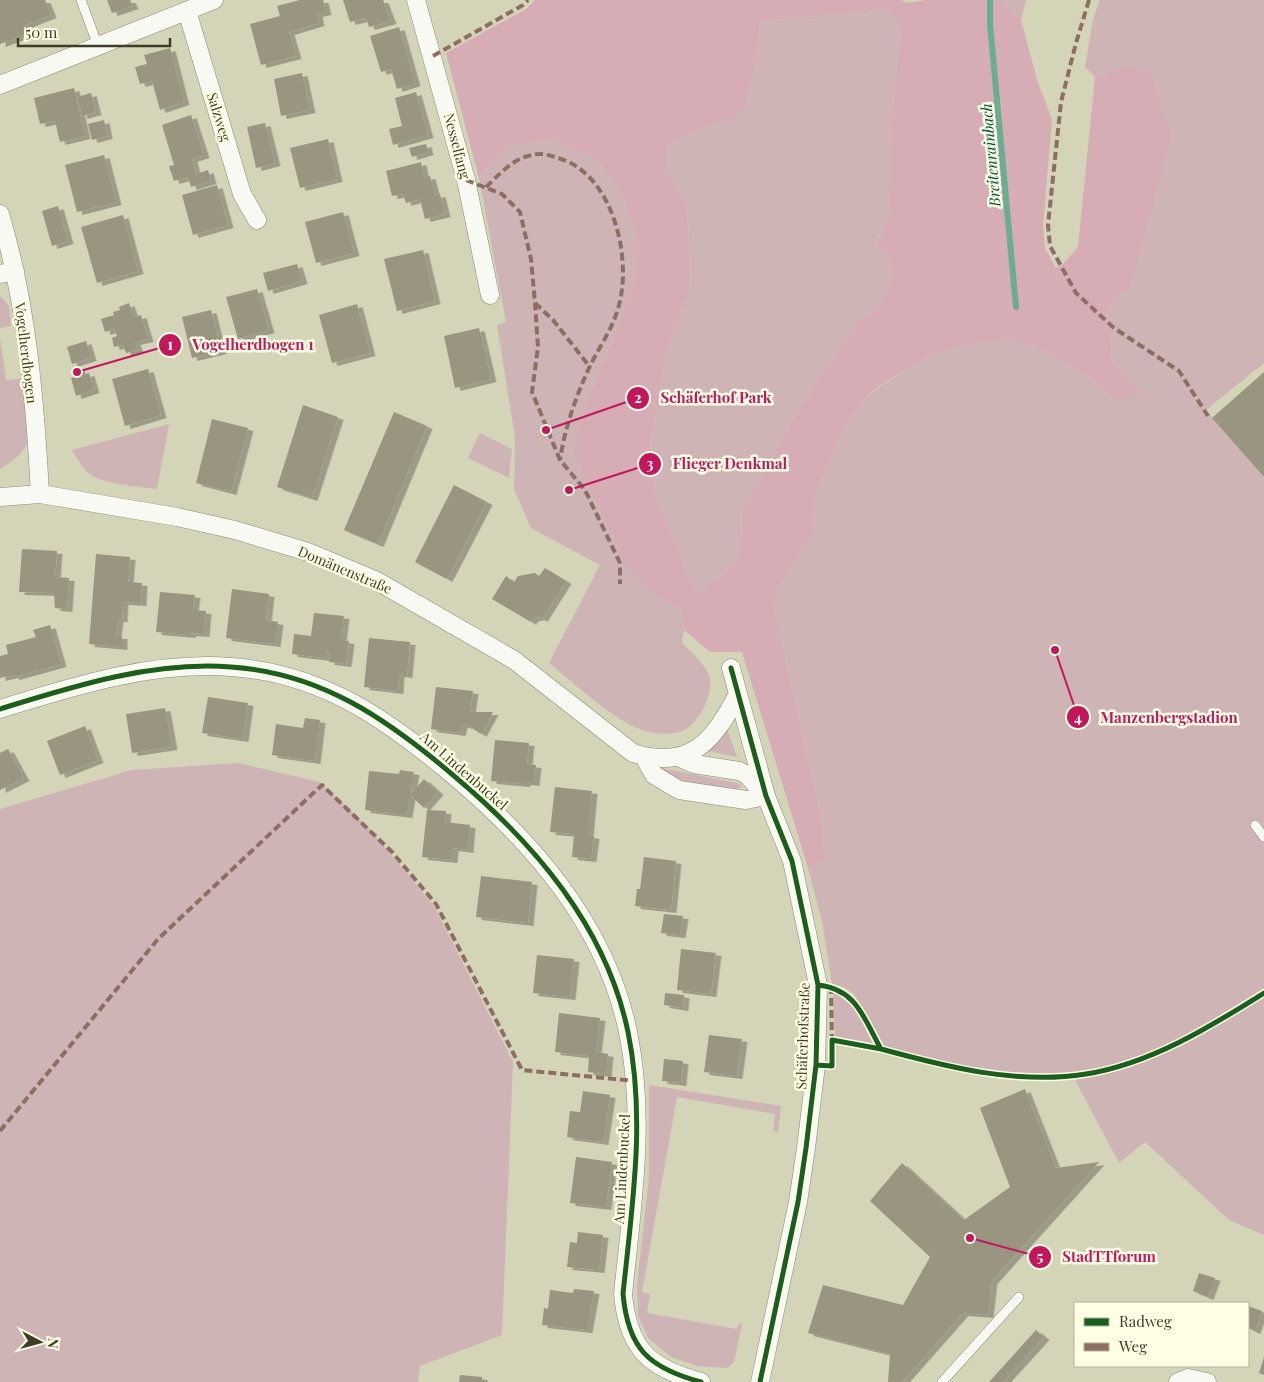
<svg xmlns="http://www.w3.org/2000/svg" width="1264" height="1382" font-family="'Playfair Display',serif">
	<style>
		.green { fill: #ceb4b5 }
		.forest { fill: #d6adb5; fill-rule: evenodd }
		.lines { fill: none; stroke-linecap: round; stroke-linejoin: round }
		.stream { stroke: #6aae90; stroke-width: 6 }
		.building { fill: #999580; filter: url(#shadow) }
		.service-casing { stroke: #8b8b76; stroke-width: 10 }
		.minor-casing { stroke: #8b8b76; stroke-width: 19 }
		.service { stroke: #f9f9f4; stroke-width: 9 }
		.minor { stroke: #f9f9f4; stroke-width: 18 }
		.quiet { stroke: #8d6e63; stroke-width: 4; stroke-dasharray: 8 4; stroke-linecap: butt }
		.cycleway-casing { stroke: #feffe5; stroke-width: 8 }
		.cycleway { stroke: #1b5e20; stroke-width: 5 }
		.labels { text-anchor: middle; stroke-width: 5; stroke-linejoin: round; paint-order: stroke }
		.street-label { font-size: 14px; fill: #3d3d28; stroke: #feffe5 }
		.water-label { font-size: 15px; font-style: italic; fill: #02543f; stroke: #feffe5 }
		.leader { fill: none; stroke: #c2185b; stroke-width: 2 }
		.callout-dot { fill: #c2185b; stroke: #feffe5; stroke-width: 2 }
		.mark-label { font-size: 15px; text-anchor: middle; font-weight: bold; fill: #fff }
		.callout-label { font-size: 15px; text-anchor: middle; font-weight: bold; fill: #c2185b; stroke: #feffe5; stroke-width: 5; stroke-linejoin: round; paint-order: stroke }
	</style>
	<defs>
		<filter id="shadow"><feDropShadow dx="5.5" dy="3" stdDeviation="0" flood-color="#0004"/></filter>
	</defs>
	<rect width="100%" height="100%" fill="#d4d4b9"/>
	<path class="green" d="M1001,0H1026L1021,20Z
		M1100,0H1264V363L1206,410L1264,477V1235L1229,1220L1145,1142L1119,1163L1074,1078L1019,1080L984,1076L889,1054L854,994L846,988L832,984L822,921L808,868L825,859L821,814L773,604L787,570L813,538L814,498L842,432L856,409L877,388L929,356L965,345L998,341L1023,342L1049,353L1087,376L1112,399L1142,395L1112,360L1110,330L1105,314L1114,299L1129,289L1125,66L1095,77L1085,67L1093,19Z
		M887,10L901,26L891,124L888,216L876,242L890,257L893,279L878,306L855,326L809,393L742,510L741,537L736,562L698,594L686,573L677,545L657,501L649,453L667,349L691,286L687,204L666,170V147L687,134L726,121L756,62L760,21Z
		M553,139L597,159L623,195L635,232L637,265L634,284L579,423L673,605L681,610L684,630L682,643C692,653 704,663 709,675C715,693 698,727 680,732C668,735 653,734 642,730C613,720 574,683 549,663L600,565L531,528L514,489L515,437L497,325L506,322L479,178L508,146Z
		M0,296L9,306L11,326L0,328Z
		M0,337L6,380L23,378C28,421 44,444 0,469Z
		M169,424L157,489C137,486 99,485 85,470C80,464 76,456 72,450Z
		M480,433L512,449L509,478L468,458Z
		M727,729L737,757L708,751Z
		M238,763L320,782L367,826L434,906L513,1062L502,1335L420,1366L418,1382H0V809L132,770Z
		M661,768L737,783L741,785V787L735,790L682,781L661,772Z
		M833,991L854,1007L873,1044L835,1037Z
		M649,1085L781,1106L778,1132L773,1131L775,1114L677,1097L642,1292L650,1294L647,1313L737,1329L739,1323L742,1324L734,1362L727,1368L697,1366L671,1357L648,1338L638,1316L637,1285L649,1177Z"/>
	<path class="forest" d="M535,0H901L906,3L926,0H1001L1021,20L1038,83L1052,119L1043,226L1045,248L1056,268L1063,264L1078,247L1095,77L1125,66L1150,73L1171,138L1129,289L1114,299L1105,314L1110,330L1112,360L1143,396L1112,399L1087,376L1049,353L1023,342L998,341L965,345L929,356L877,387L856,409L842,432L814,498L813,538L787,570L773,604L821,814L825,859L808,868L742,652H710L684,630L681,610L648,588L624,562L575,454L579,423L634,284L637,265L635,232L623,195L597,159L553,139L508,146L479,178L446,53L526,9ZM887,10L901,26L891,124L888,216L876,243L890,257L893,279L878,306L855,326L807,396L742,510L741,537L736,562L698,594L686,573L677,545L657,501L649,453L667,349L691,286L687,204L666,170V147L687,134L726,121L744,107L756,62L760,21Z"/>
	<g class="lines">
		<path class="stream" d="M990,0V24L1016,307"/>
	</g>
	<path class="building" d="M0,0H45L51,15L23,26L27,34L0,44Z
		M107,0H130L133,6L112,13Z
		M300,0H323L326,12L317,14L319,23L289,32L296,56L261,65L250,24L280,16L277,6Z
		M343,0H383L391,21L369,27L366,18L350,22Z
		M399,27L415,83L397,89L391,69L381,72L370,36Z
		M170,48L184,102L160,110L152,81L140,84L135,67L147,64L144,55Z
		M302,73L310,110L281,116L274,79Z
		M74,88L85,136L60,142L55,121L40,124L34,98Z
		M416,92L428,135L393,145L389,129L402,126L395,98Z
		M91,93L96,112L82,116L77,97Z
		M191,115L204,155L192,159L196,174L208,170L211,181L191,187L188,177L174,181L169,166L174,165L162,125Z
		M104,120L107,136L92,140L88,124Z
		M265,123L275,163L256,168L247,127Z
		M328,139L337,179L300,188L290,148Z
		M426,144L428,152L412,157L409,148Z
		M104,155L116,202L77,212L65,165Z
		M421,162L424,177L430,176L435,195L440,194L445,214L425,219L420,199L406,203L403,194L392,196L386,171Z
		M217,185L228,225L193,235L182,195Z
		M58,206L68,241L52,246L42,211Z
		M343,212L354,253L316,263L305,222Z
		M123,215L138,271L97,283L81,227Z
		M423,250L435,301L397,311L384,259Z
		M297,264L302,281L268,291L263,273Z
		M257,289L269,330L238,339L226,297Z
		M129,303L134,317L141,315L148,339L135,342L138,350L126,353L123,345L114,347L112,338L117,336L114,329L105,332L101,319L114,315L113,312L120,310L119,307Z
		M357,304L370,353L332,363L319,315Z
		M211,310L221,351L192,358L182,317Z
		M479,328L491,379L455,388L444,336Z
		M86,341L91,358L72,364L67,347Z
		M79,367L81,375L89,373L94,390L76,396L71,378L75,377L72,369Z
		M148,369L161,415L125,426L112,379Z
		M1264,372V477L1212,418Z
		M303,405L338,417L312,498L277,487Z
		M394,412L427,426L378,544L344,530Z
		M212,419L248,428L231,492L196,483Z
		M454,485L487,502L447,579L415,562Z
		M22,549L57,551L55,577L69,578L67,609L55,608L54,593L19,592Z
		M96,554L130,557L128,582L142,583L141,603L123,602L122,619H118L116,636H122V647L89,644Z
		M545,568L566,581L542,619L539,617L532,619L531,622L492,599L506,576L514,582L518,576L535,573L539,576Z
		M232,589L269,594L266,620L278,622L275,644L226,638Z
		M160,592L195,595L193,610L206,611L204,634L191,633L190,635L156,632Z
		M314,613L344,616L341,640L349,641L346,664L329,662L330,652L325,651V658L292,654L294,634L311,636Z
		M50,625L61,664L14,677L13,675L0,678V656L8,654L6,645L36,637L33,630Z
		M369,638L410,642L407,675L399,674L398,691L364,687Z
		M436,687L473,691L470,712H493L481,734L469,726L462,725L460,733L431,729Z
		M208,697L248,703L243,739L202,733Z
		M165,708L172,747L132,753L126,714Z
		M305,718L320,720L315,761L272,755L276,724L303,728Z
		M85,726L98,760L60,775L47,741Z
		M495,740L529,743L527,764L536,765L534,783L525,782V784L491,781Z
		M8,749L24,778L0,790V753Z
		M400,770L414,772L407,815L365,810L369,771L399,774Z
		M424,779L438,792L424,808L410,795Z
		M555,787L592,791L588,835L594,836L591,859L572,857L574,834L550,832Z
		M427,810L446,811L445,822L470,825L468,850L453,848L452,860L422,857Z
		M644,857L676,861L671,910L635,906L637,889H640Z
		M481,876L532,882L528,923L476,917Z
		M664,914L683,916L680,935L661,933Z
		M681,949L716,953L711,994L677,990Z
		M537,955L574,959L570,997L533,993Z
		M665,993L684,995L683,1008L664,1005Z
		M559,1013L600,1018L596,1052L608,1054L606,1074L588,1072L589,1056L555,1052Z
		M709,1035L742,1039L737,1076L704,1072Z
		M664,1059L683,1061L681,1083L662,1081Z
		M1025,1089L1056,1168L1099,1162L992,1281L988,1315L963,1313L902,1382H888L890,1354L808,1333L823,1285L903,1305L930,1257L870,1201L902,1163L964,1220L1010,1187L980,1108Z
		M583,1091L610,1095L603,1142L567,1137L570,1111L580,1112Z
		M576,1157L612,1162L606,1207L570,1203Z
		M578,1232L603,1235L599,1270L567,1267L570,1242L577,1243Z
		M1199,1273L1215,1278L1208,1297L1193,1291Z
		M574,1289L594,1291L587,1330L542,1325L544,1308L548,1309L550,1290L573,1293Z
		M1248,1306L1262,1311L1255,1331L1248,1328Z
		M1036,1330L1044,1337L1003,1382H989Z
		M1264,1357V1375L1259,1373Z
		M460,1375L482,1377V1382H459Z"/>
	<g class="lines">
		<defs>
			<path id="service" d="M81,0L98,46
				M1255,825L1264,837
				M942,1382L1019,1297"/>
			<path id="minor" d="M416,0L466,180L490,295
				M187,11L242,194L257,220
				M0,85L214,0
				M0,214C27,304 35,400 40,494
				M0,274L15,271
				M0,497L40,494L177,517L235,530L308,552L377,581L514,660L633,753C691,771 714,740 738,694
				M731,668L766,796L792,861L818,985L816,1065L806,1148L798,1202L760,1382
				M0,709C74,686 153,661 231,667C321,673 387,719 453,775C534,843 606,926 628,1032C646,1119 632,1206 623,1294C628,1349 649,1368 701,1382
				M644,757L654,775L679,790L746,800L766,796
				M678,757L694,764L739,771L747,775L764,793
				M1178,1382L1188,1378L1207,1382"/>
		</defs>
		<use href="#service" class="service-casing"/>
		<use href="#minor" class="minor-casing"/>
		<use href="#service" class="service"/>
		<use href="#minor" class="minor"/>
		<path class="quiet" d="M1089,0L1076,43L1061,102L1048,225L1050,246L1076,293L1114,328L1179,371L1208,416
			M433,56L523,5L528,0
			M466,180L502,194L520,212L531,259L535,303L538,347L532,392L560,460L585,490L620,563V584
			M486,187C498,176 511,160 528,156C540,152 549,155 561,159C613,176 632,257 619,305C614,326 600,346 590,366C576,396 565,427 560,460
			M535,303L553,320L590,367
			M831,986L832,1040
			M0,1131L158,939L322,785L392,852L436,904L522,1070L635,1081"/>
		<defs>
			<path id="cycleway" d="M731,668L766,796L792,861L818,985L816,1065L806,1148L798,1202L760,1382
				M0,709C74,686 153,661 231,667C321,673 387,719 453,775C534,843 606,926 628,1032C646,1119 632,1206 623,1294C628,1349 649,1368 701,1382
				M818,985C857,989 864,1019 881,1049C947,1067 1017,1085 1086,1074C1150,1064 1210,1027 1264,993
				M816,1065L832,1066V1040L881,1049"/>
		</defs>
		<use href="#cycleway" class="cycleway-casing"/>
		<use href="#cycleway" class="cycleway"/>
	</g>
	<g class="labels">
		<g class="street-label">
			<text transform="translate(219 117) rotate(73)" y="5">Salzweg</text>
			<text transform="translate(457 146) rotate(75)" y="5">Nesselfang</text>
			<text transform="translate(26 353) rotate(83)" y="5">Vogelherdbogen</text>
			<text transform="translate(345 570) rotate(23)" y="5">Domänenstraße</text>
			<text transform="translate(464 771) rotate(41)" y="5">Am Lindenbuckel</text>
			<text transform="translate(803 1036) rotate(-88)" y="5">Schäferhofstraße</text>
			<text transform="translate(622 1169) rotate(-87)" y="5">Am Lindenbuckel</text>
		</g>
		<g class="water-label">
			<text transform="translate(991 155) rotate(-95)" y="5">Breitenrainbach</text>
		</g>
	</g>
	<path class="leader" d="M77 372L170 345M546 430L638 398M569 490L650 464M1055 650L1078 717M970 1238L1040 1257"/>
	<g class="callout-dot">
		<circle cx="77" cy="372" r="5"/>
		<circle cx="546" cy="430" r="5"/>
		<circle cx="569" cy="490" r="5"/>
		<circle cx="1055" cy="650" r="5"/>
		<circle cx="970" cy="1238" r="5"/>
		<circle cx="170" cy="345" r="12"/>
		<circle cx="638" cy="398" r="12"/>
		<circle cx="650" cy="464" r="12"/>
		<circle cx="1078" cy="717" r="12"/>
		<circle cx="1040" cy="1257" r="12"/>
	</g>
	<g class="mark-label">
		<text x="170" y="350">1</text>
		<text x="638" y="403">2</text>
		<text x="650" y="469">3</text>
		<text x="1078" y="723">4</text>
		<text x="1040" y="1262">5</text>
	</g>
	<g class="callout-label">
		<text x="253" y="350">Vogelherdbogen 1</text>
		<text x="716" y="403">Schäferhof Park</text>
		<text x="730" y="469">Flieger Denkmal</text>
		<text x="1169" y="723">Manzenbergstadion</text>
		<text x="1109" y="1262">StadTTforum</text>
	</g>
	<rect x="1074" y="1302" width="175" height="65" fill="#feffe5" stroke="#b1b199"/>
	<rect x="1084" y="1318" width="25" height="8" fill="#1b5e20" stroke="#b1b199"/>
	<text x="1119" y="1327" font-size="15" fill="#3d3d28">Radweg</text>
	<rect x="1084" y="1343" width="25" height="8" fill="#8d6e63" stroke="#b1b199"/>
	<text x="1119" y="1352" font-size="15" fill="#3d3d28">Weg</text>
	<g transform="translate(40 1342) rotate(96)" stroke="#feffe5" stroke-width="4" paint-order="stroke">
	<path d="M0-4L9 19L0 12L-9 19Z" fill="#3d3d28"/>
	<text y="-8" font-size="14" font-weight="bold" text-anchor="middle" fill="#3d3d28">N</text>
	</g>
	<path d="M18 38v8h152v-8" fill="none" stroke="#3d3d28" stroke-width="2.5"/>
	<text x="25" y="38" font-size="15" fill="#3d3d28" stroke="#feffe5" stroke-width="4" paint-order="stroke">50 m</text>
</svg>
